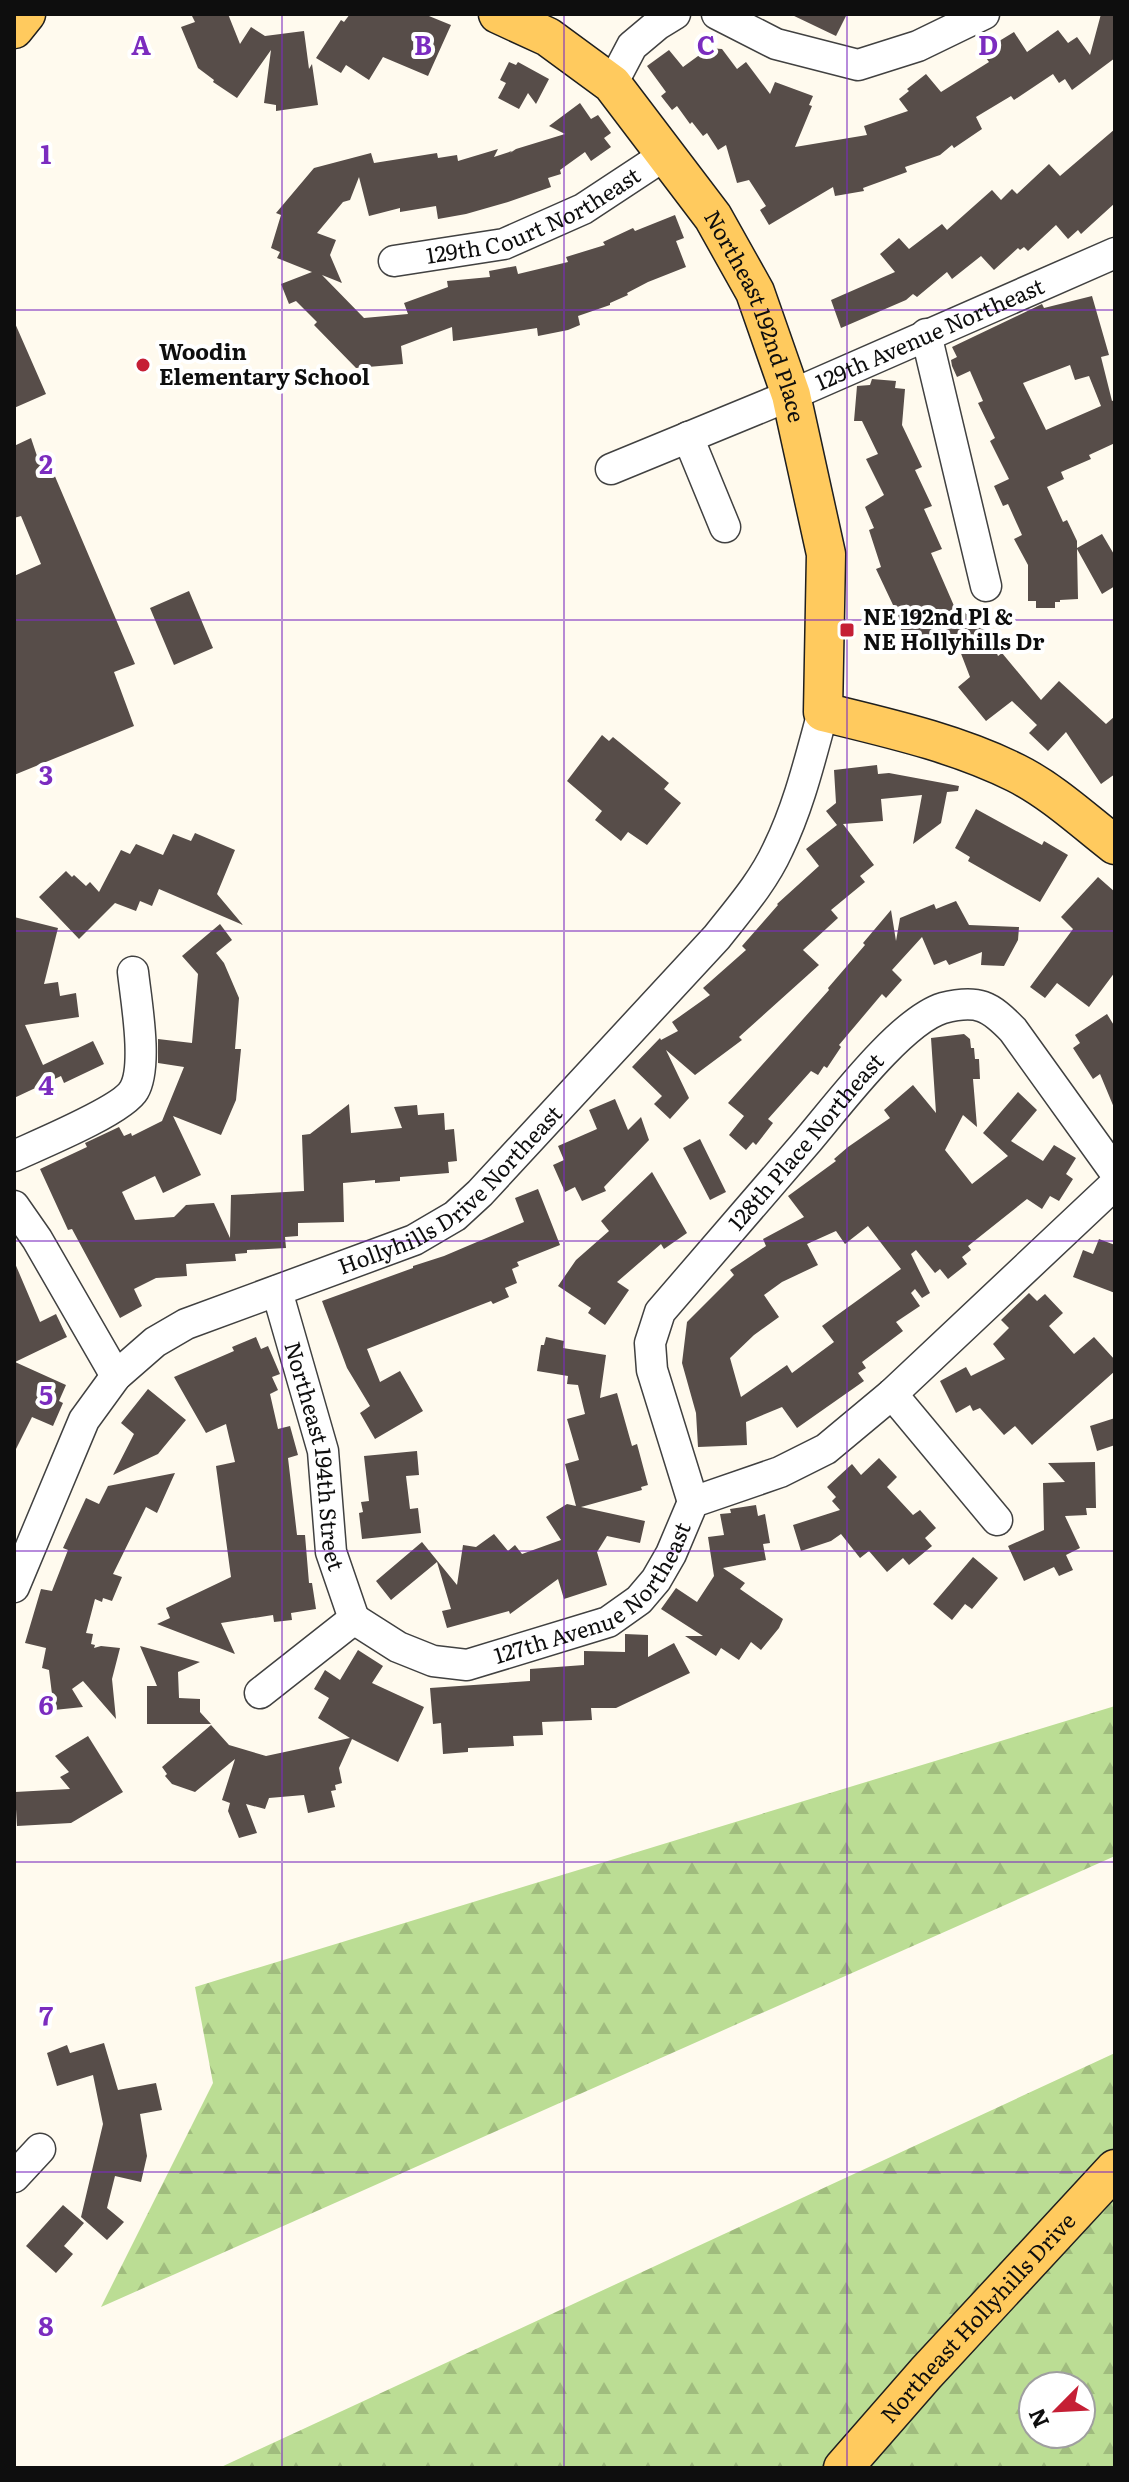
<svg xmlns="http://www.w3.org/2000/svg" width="1129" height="2482" font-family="Literata,serif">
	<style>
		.forest { fill: url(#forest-firs); fill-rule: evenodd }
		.building { fill: #574d49; fill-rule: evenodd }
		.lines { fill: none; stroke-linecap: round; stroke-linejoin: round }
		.minor-casing { stroke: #414141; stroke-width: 33 }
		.major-casing { stroke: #1f1f1f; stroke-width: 41 }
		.minor { stroke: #fff; stroke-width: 30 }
		.major { stroke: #ffca5e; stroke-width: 38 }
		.grid { fill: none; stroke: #7b2cbf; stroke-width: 2; stroke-opacity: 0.55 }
		.poi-dot { fill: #c51f35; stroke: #fff; stroke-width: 3 }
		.labels { text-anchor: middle; stroke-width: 8; stroke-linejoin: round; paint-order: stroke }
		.street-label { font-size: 22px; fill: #0e0e0e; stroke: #fff }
		.poi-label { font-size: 22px; font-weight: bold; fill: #0e0e0e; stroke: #fff; text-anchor: start }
		.grid-label { font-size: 26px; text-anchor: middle; font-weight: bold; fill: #7b2cbf; stroke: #fff; stroke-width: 8; stroke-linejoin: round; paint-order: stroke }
	</style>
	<defs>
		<pattern id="forest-firs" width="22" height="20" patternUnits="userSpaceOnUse" patternTransform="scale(2)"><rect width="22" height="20" fill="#bbdd94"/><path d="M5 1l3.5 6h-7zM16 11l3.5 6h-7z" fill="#a0bc7e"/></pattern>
	</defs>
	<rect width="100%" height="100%" fill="#fffaee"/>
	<path class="forest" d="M1115,1706V1856L101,2307L213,2083L195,1987Z
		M1115,2053V2468H219ZM1033,2386H1081V2434H1033Z"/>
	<path class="building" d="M191,14H228L240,44L251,27L265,36L304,31L309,69L312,64L318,105L276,111V105L264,103L271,50L237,98L213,82L214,80L198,68L181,27L195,22Z
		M350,14H424L451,25L428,76L383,57L369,80L346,65L341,73L316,58L341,20L344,22Z
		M790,14H847L836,36Z
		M1101,14H1115V58L1072,90L1065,79L1059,83L1053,74L1014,100L1011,96L976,117L982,129L954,148L952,145L940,155L905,167L907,172L863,188L864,191L835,196L833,187L769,225L760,210L766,206L749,180L737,183L726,145L718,150L707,133L703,136L692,122L690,124L677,106L672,110L661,96L666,92L647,66L669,50L683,67L709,48L722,49L737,69L746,62L770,94L775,82L813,96L809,105L812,106L795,147L867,135L864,126L908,111L899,99L909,91L907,89L926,74L941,92L989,62L984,55L993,49L991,46L1014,32L1027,52L1058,30L1068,43L1077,37L1090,55Z
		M509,62L516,65L518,62L549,79L536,104L528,93L519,109L498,98L506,83L500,80Z
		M580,103L591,119L598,115L611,133L604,138L611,147L591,161L585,152L560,170L561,174L548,178L551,187L508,202L466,214L438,219L436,206L400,212V208L369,216L359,177L350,200L343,202L317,233L336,240L330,255L342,283L322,275L364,318L408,314L404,303L448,287L447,281L490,277L489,271L516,266L518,274L568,262L566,257L605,245L603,242L633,228L635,231L675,215L684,238L676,241L686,267L648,282L627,293L628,295L610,303V305L578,316L580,325L568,330L538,336L537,328L453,341L452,327L401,346L403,364L356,368L314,325L317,322L296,301L289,304L281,284L312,272L277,258L280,252L271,248L281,215L276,213L314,168L371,153L374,163L437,153L438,158L457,155L458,161L498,149L494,157L512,151L510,153L516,149L565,134L549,126Z
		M1115,129V203L1081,234L1078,230L1068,239L1056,225L1028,251L1024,247L1020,250L1018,248L994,270L981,256L952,279L947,272L917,297L913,294L906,300L841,328L831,300L895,272L880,254L899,238L909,249L942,224L947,230L992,190L1001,200L1012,189L1017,194L1049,164L1060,176Z
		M1092,296L1109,355L1101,357L1112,401L1115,400V443L1089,455L1091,459L1061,472L1064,479L1047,487L1063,522L1067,520L1077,541V548L1102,534L1115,556V586L1102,594L1077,549L1078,599L1060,600V602H1055V608H1036V601H1028V565L1014,539L1022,535L1008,504L1003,506L994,486L1009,479L990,441L995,438L978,403L983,401L970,371L957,377L952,366L951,360L957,357L952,347L1042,304L1044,308ZM1070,365L1075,380L1089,376L1101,406L1046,430L1023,383Z
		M14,321L46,394L14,408Z
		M872,379L896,381L895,388L905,389L902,425L922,467L915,470L932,506L924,509L942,549L931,553L958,615L977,607L998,656L1002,653L1041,700L1059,681L1106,724L1115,716V774L1101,784L1066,732L1048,751L1029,733L1037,725L1012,701L986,721L958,687L970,677L955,638L932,648L929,640L909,649L899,625L902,624L876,569L881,567L869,530L874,528L865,507L884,495L866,459L878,454L862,421H854L857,386L870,385Z
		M31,438L37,456L45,453L135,664L114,672L134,726L14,775V576L41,564L21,516L14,518V446Z
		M189,591L213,648L174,665L150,608Z
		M602,735L609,741L613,737L669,783L664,789L681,803L647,845L628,832L621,841L595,820L602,811L567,781Z
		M877,765L878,774L889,773L959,786L958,791L947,792L941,823L913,844L922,795L881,799L883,821L843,824L874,865L860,876L865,882L831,910L838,918L803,950L819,965L739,1037L742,1040L695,1075L666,1050L689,1098L670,1119L654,1104L662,1096L632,1067L660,1038L661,1040L678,1031L672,1022L710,995L703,988L746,950L742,946L778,905L777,904L819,866L806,849L837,825L826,811L836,803L834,770Z
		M976,809L1042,845L1044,841L1068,855L1040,902L968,861L970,857L955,848Z
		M195,833L235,850L217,894L243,925L159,889L152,906L140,901L136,911L115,903L79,939L39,897L66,871L72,877L74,875L86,886L90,882L99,892L121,850L130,854L136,844L163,855L173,834L191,841Z
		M1098,877L1115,892V972L1089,1007L1057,983L1045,998L1030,987L1073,929L1061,917Z
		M956,901L969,925L1019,927L1018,940L1004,966L981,965L982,952L949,965L946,960L934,965L922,937L892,970L902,980L886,998L882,994L839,1045L841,1047L827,1068L824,1066L818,1075L811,1071L768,1119L773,1123L756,1145L753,1142L746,1150L729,1135L744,1116L728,1103L829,990L828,988L865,945L863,943L891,910L896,941L900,918L934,904L936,909Z
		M14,917L58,928L44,984L58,982L60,996L76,993L79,1017L25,1025L43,1065L93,1041L104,1064L64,1083L61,1076L14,1098Z
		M220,924L232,940L216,953L224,963L239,998L235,1049H241L236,1100L221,1135L173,1116L201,1175L163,1193L155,1176L122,1192L135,1220L174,1217L186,1205L214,1203L230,1238L231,1195L304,1191L302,1135L310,1134L349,1104L351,1133L402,1128L394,1107L417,1105L418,1115L444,1113L445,1130L454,1129L457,1161L448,1162L449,1173L400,1177V1181L375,1183V1180L343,1183L344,1222L298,1223V1236L285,1237L286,1248L247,1250V1253L235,1254L236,1261L186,1264L187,1276L156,1278L134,1289L142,1306L120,1318L72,1229L68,1230L40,1169L87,1147L85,1143L119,1127L124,1136L131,1133L132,1136L162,1121L184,1067L158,1063V1039L192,1043L198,974L182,956Z
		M1107,1014L1115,1027V1110L1100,1074L1093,1079L1073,1048L1080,1043L1075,1035Z
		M964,1034L970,1039L971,1048H974L975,1059H979L980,1079H973L977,1127L963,1115L945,1150L972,1184L1008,1156L983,1133L1018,1092L1037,1110L1011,1141L1043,1161L1054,1145L1076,1158L1066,1174L1073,1179L1059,1201L1050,1196L1042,1209L1027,1199L968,1246L971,1250L962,1257L967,1264L948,1279L940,1269L935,1273L916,1250L911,1254L930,1293L922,1298L915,1289L911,1293L920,1306L896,1322L903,1331L862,1362L866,1368L858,1373L864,1381L797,1428L782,1407L746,1422L747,1445L698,1447L696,1413L682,1363L687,1322L734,1275L730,1270L766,1246L763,1239L804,1217L788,1196L836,1161L834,1159L848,1147L890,1118L884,1110L913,1085L936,1113L931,1038ZM868,1226L901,1269L822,1326L834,1342L792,1373L787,1365L741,1397L730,1358L754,1335L779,1317L764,1295L782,1282L818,1265L807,1244L836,1231L845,1244Z
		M615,1099L628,1130L641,1117L649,1140L604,1187L606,1191L582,1201L575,1187L565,1192L553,1165L564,1160L558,1146L597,1129L589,1110Z
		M700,1139L726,1192L710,1200L683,1148Z
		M652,1172L687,1233L664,1249L661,1244L617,1282L629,1290L605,1325L588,1313L591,1308L558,1286L576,1260L609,1231L601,1221Z
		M538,1189L560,1245L517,1262L519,1266L512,1269L517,1283L505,1288L509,1297L493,1304L491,1301L367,1349L380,1382L400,1371L423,1411L375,1439L360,1413L370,1406L347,1368L322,1301L413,1268V1266L444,1256L524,1222L515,1198Z
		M1099,1239L1115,1245V1293L1073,1277L1083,1250L1093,1254Z
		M14,1261L40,1322L56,1314L67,1337L15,1362L66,1385L59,1401L63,1403L53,1426L32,1417L14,1453Z
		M1029,1293L1037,1301L1045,1294L1063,1313L1049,1326L1074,1354L1094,1337L1115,1360V1371L1032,1445L1015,1426L1004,1435L980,1408L973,1411L970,1405L956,1413L940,1381L966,1367L971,1376L1005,1359L993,1344L1009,1328L1001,1320Z
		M256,1337L261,1349L268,1346L280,1374L272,1377L278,1390L270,1394L278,1429L290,1426L298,1455L288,1458L297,1535H305L309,1583H312L316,1609L291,1613L292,1620L274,1622L273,1615L221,1623L235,1654L157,1624L170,1618L166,1608L231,1577L216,1466L235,1462L226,1424L206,1433L174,1377L234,1351L232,1347Z
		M546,1337L564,1341L563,1348L606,1355L600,1398L617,1393L632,1446L637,1444L648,1485L641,1487L642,1490L581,1507L645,1521L640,1543L607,1536L597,1552L607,1585L564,1599L558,1579L510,1614L509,1611L447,1628L442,1611L451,1609L437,1562L391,1600L376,1581L422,1542L457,1585L463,1545L476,1547L494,1534L508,1551L515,1545L522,1554L561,1540L546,1517L567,1504L576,1506L565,1464L579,1460L567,1419L585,1414L578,1385L567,1384L568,1376L537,1371L541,1345H544Z
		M148,1389L186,1420L158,1454L113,1475L134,1434L121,1423Z
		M1115,1418V1445L1097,1451L1090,1426Z
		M417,1451L419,1475L406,1476L410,1509L418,1508L421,1533L362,1539L359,1513L363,1512L361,1502L369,1501L364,1456Z
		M879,1458L897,1477L887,1487L913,1515L920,1510L936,1528L925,1538L932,1546L909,1565L903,1558L887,1572L869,1551L860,1558L841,1534L831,1541L801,1551L793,1525L840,1510L832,1501L836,1497L827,1487L852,1464L861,1475Z
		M1095,1462L1096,1508H1086L1087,1515L1065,1516L1080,1548L1066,1555L1073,1570L1059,1576L1054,1567L1024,1581L1008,1546L1044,1530L1043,1483L1065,1482L1048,1463Z
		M175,1473L157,1513L146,1507L113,1574L122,1577L112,1601L103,1598L102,1602L95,1599L86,1633L93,1634L91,1644L95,1645L94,1648L101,1646L120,1648L112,1679L116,1719L83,1681L72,1689L83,1707L54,1710L49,1670L42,1668L46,1648L25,1643L41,1589L52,1591L68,1550L63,1548L86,1498L99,1504L108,1486Z
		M756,1505L758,1516L765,1514L770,1543L763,1544L766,1560L723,1568L745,1583L740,1589L783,1619L779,1628L761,1650L751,1642L739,1660L721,1648L716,1656L685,1636H703L661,1609L676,1588L697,1602L714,1576L708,1537L724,1535L720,1514L731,1513L730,1509Z
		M973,1557L998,1578L972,1609L965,1604L952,1620L933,1604Z
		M625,1634L648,1635V1657L674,1643L690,1673L616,1708H591L592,1720L542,1722L543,1735L513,1736L514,1746L468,1748V1752L443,1754L441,1723L433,1724L430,1688L530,1681V1669L584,1665V1651L625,1652Z
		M140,1646L200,1662L178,1672L179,1698L200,1699V1712L211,1724H147V1686H157Z
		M358,1650L383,1666L372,1683L424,1707L398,1762L352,1739L339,1768L342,1783L335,1785L336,1790L331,1791L335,1807L308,1813L304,1795L269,1798L265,1809L246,1804L257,1833L239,1838L228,1811L230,1803L222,1800L235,1759L195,1792L172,1784L165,1776L167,1774L162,1767L211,1725L229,1745L266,1756L350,1738L318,1718L329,1698L314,1689L325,1670L340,1680Z
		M88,1736L123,1792L71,1823L17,1826L15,1792L70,1789L60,1777L69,1772L55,1756Z
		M104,2043L118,2090L156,2083L162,2110L140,2114L147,2156L141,2182L115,2176L107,2208L124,2222L107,2240L81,2217L103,2124L93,2075L57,2086L47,2053L67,2045L70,2053Z
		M63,2205L84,2223L64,2246L73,2254L56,2273L26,2246Z"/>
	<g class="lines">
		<defs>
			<g id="minor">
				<path d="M717,14L776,44L858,65L918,46L984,14"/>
				<path d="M612,84L632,46L657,25L675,14"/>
				<path id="s1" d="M394,261L504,244L583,209L665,155"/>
				<path d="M926,334L986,586"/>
				<path d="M688,437L725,527"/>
				<path id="s2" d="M611,469L791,395L1115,253"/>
				<path d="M14,1156C38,1145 123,1110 134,1090C148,1066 136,1000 133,972"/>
				<path d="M14,1206L37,1239L116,1376"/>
				<path id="s3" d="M277,1291L323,1451L331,1552L354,1619"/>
				<path d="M892,1394L997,1520"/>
				<path id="s4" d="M693,1502L652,1370L650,1343L660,1312C708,1256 756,1200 804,1145C835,1109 900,1021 943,1008C978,999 990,1006 1013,1030L1115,1172"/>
				<path id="s5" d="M14,1587L84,1420L116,1376L155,1342L186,1324L414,1240L455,1216L480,1193L717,937C739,909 763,882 778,849C799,806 810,759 823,712"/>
				<path id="s6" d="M354,1619L398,1647L433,1661L467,1665L608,1622L639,1600L656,1580L671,1554L693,1502L780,1472L826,1449L892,1394L1115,1184"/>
				<path d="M260,1693L354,1619"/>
				<path d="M14,2177L40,2149"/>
			</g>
			<g id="major">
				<path id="s7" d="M498,14L548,37L612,84L713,217L755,292L791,395L826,554L823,712C888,728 956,743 1016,773C1052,791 1084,821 1115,845"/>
				<path d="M14,29L26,14"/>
				<path id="s8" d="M843,2468L926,2373L1115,2169"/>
			</g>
		</defs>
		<use href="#minor" class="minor-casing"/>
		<use href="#major" class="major-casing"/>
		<use href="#minor" class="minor"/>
		<use href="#major" class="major"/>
	</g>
	<path class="grid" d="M282,14V2468M564,14V2468M847,14V2468M14,310H1115M14,620H1115M14,931H1115M14,1241H1115M14,1551H1115M14,1862H1115M14,2172H1115"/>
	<g class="poi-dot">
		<circle cx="143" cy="365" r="8"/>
		<rect x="839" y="622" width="16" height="16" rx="4"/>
	</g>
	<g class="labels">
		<g class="street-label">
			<text dy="8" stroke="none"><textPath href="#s1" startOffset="148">129th Court Northeast</textPath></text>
			<text dy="8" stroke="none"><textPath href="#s7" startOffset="410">Northeast 192nd Place</textPath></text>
			<text dy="8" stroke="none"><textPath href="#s2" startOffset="346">129th Avenue Northeast</textPath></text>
			<text dy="8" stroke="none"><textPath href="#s4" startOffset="422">128th Place Northeast</textPath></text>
			<text dy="8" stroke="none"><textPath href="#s5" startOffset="624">Hollyhills Drive Northeast</textPath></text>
			<text dy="8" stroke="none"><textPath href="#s3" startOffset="170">Northeast 194th Street</textPath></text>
			<text dy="8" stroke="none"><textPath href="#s6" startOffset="276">127th Avenue Northeast</textPath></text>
			<text dy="8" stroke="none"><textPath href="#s8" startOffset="202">Northeast Hollyhills Drive</textPath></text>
		</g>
		<g class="poi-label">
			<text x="159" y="360">Woodin<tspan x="159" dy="25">Elementary School</tspan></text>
			<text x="863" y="625">NE 192nd Pl &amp;<tspan x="863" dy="25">NE Hollyhills Dr</tspan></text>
		</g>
	</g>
	<g class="grid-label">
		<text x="141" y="55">A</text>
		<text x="423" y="55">B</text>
		<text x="706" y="55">C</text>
		<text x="988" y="55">D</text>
		<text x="46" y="164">1</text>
		<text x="46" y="474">2</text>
		<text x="46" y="785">3</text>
		<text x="46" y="1095">4</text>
		<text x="46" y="1405">5</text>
		<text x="46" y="1715">6</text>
		<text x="46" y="2026">7</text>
		<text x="46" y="2336">8</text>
	</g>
	<rect width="1129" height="2482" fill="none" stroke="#0e0e0e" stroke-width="32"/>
	<g transform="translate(1057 2410) rotate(246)"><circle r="38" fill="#ffffff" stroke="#9f9f9f" stroke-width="2"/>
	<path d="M0-6L14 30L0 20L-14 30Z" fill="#c51f35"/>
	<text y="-12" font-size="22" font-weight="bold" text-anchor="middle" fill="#0e0e0e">N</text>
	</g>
</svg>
